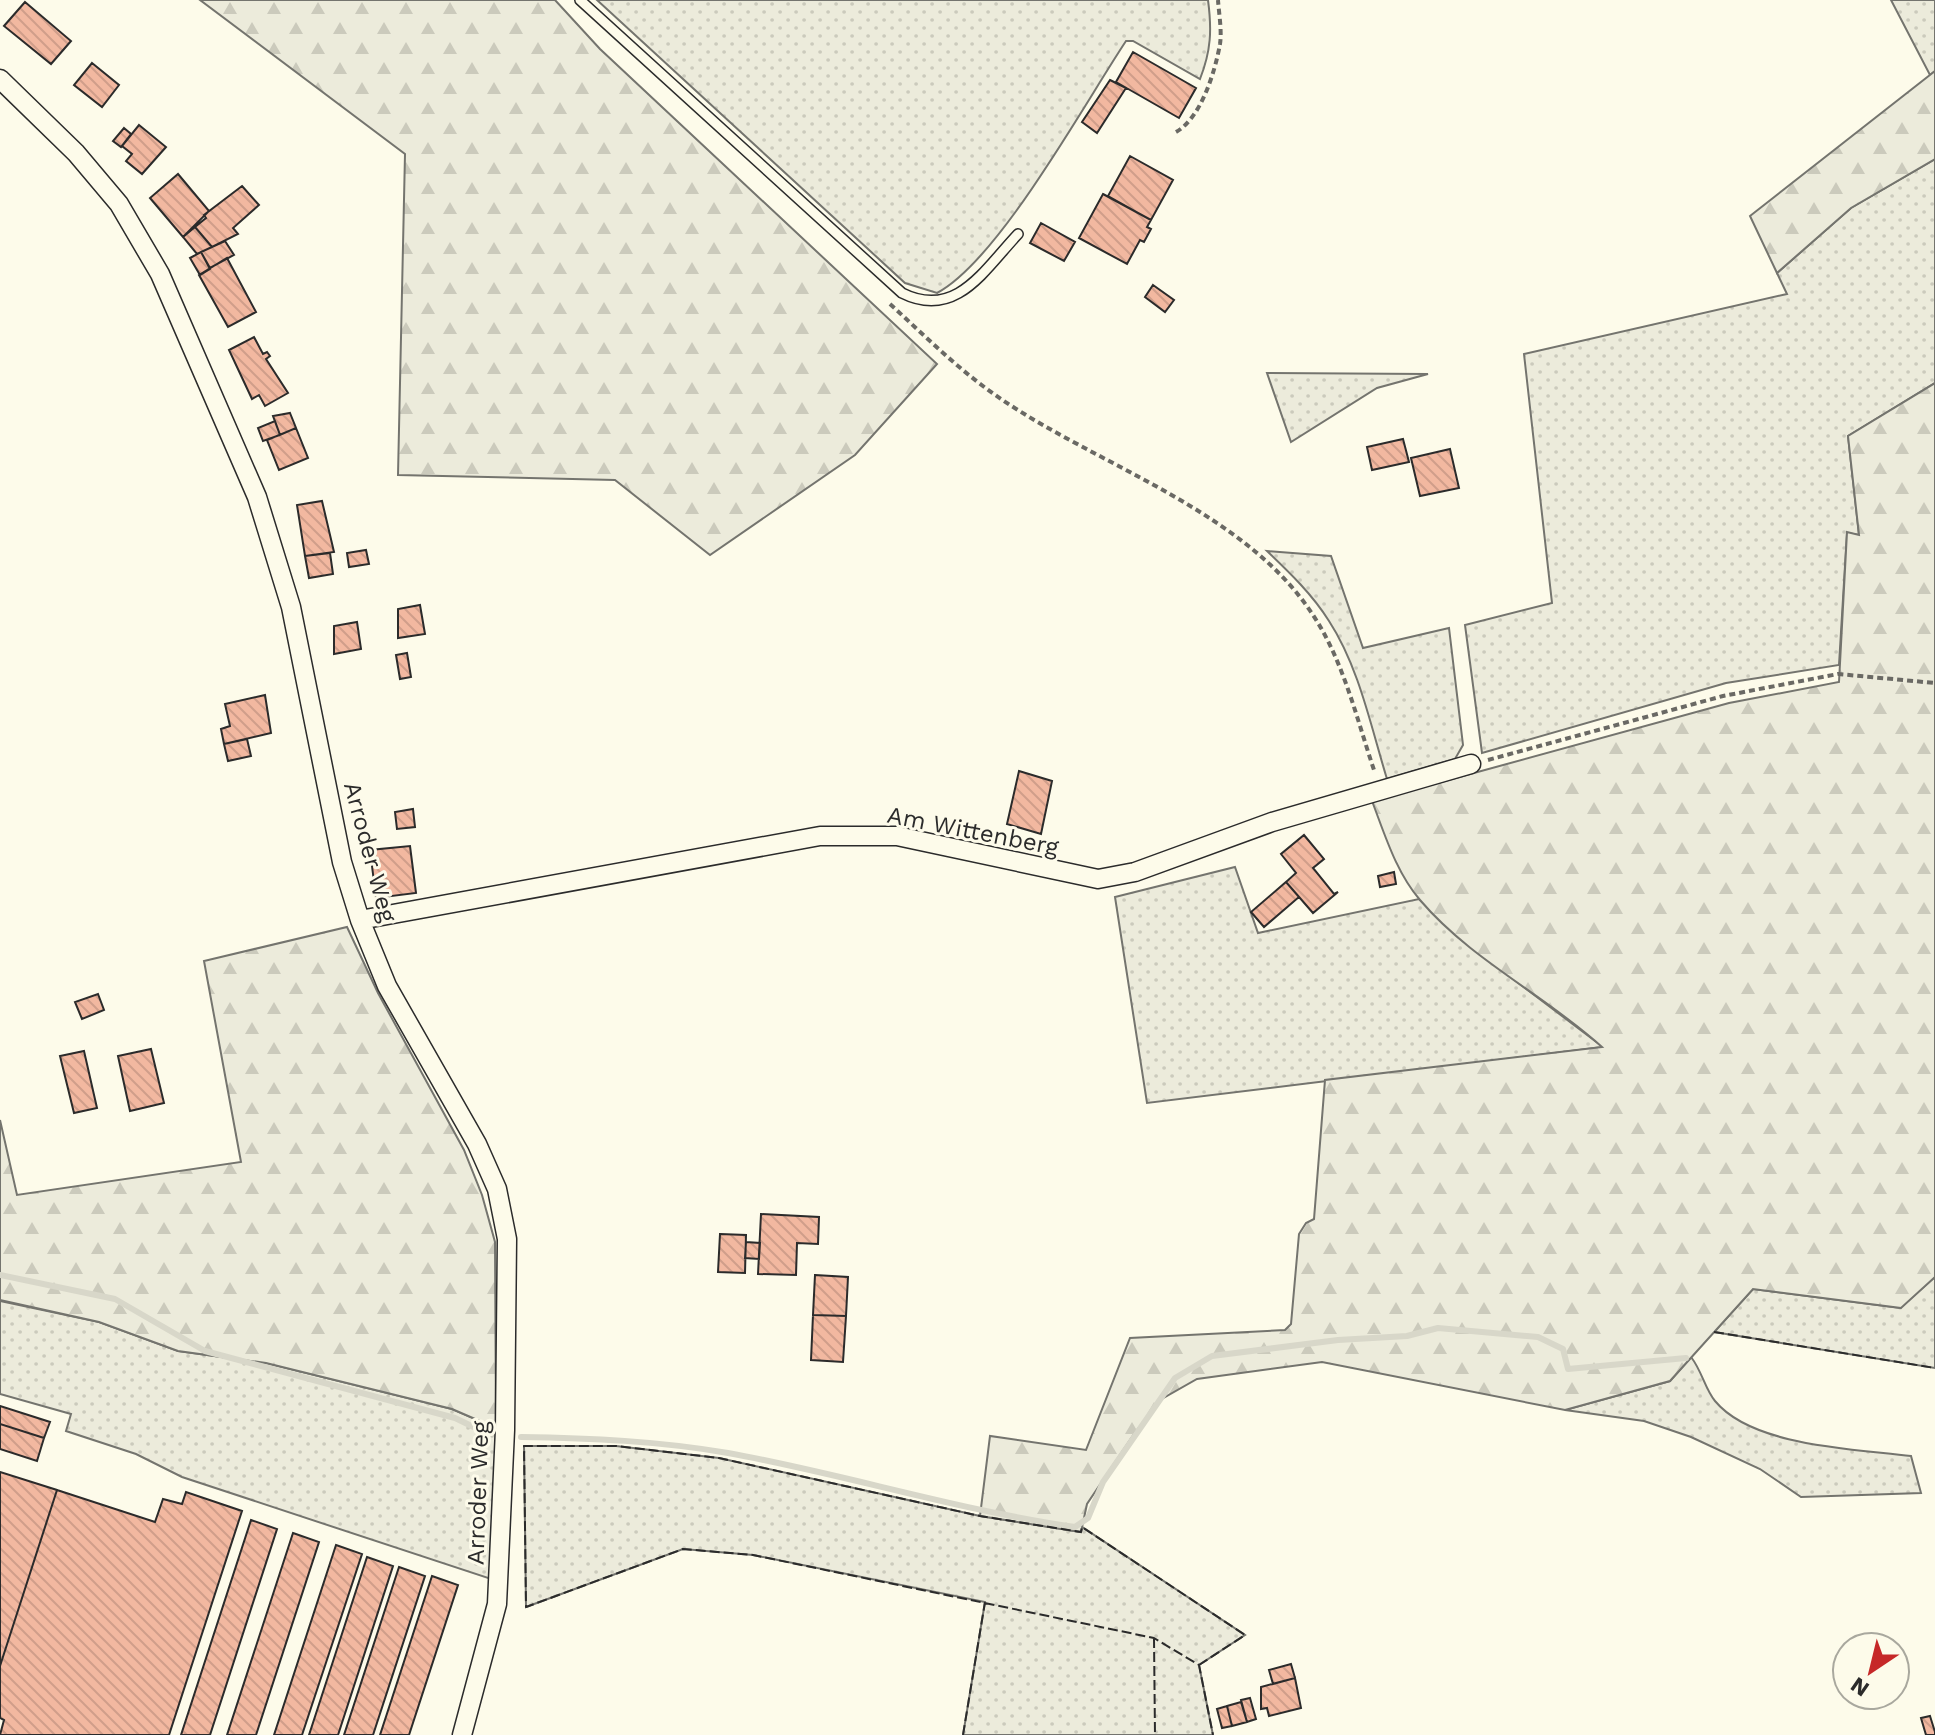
<svg xmlns="http://www.w3.org/2000/svg" width="1935" height="1735" font-family="'Work Sans',sans-serif">
	<style>
		.grass { fill: url(#grass-dots); stroke: #74746e; stroke-width: 2 }
		.forest { fill: url(#forest-firs); stroke: #74746e; stroke-width: 2 }
		.lines { fill: none; stroke-linecap: round; stroke-linejoin: round }
		.stream { stroke: #d8d7c9; stroke-width: 6 }
		.building { fill: url(#building-back-hatch); stroke: #2b2b2b; stroke-width: 2 }
		.service-casing { stroke: #2b2b2b; stroke-width: 12 }
		.minor-casing { stroke: #2b2b2b; stroke-width: 21 }
		.path { stroke: #6a6964; stroke-width: 4; stroke-dasharray: 6 4; stroke-linecap: butt }
		.service { stroke: #fdfbea; stroke-width: 9 }
		.minor { stroke: #fdfbea; stroke-width: 18 }
		.fence { stroke: #2b2b2b; stroke-width: 2; stroke-dasharray: 10 4; stroke-linecap: butt }
		.labels { text-anchor: middle; stroke-width: 6; stroke-linejoin: round; paint-order: stroke }
		.street-label { font-size: 24px; fill: #2b2b2b; stroke: #fdfbea }
	</style>
	<defs>
		<pattern id="grass-dots" width="8" height="8" patternUnits="userSpaceOnUse" patternTransform="scale(2)"><rect width="8" height="8" fill="#ecebdb"/><path d="M2 2h.1M6 6h.1" fill="none" stroke="#cbcabc" stroke-width="1.8" stroke-linecap="round"/></pattern>
		<pattern id="forest-firs" width="22" height="20" patternUnits="userSpaceOnUse" patternTransform="scale(2)"><rect width="22" height="20" fill="#ecebdb"/><path d="M5 1l3.5 6h-7zM16 11l3.5 6h-7z" fill="#cbcabc"/></pattern>
		<pattern id="building-back-hatch" width="6" height="6" patternUnits="userSpaceOnUse" patternTransform="scale(2)"><rect width="6" height="6" fill="#f2b8a0"/><path d="M-1 5l2 2M0 0l6 6M5-1l2 2" fill="none" stroke="#d09e8a"/></pattern>
	</defs>
	<rect width="100%" height="100%" fill="#fdfbea"/>
	<path class="grass" d="M597,0H1208C1212,30 1211,51 1200,79L1133,41H1126C1084,104 999,260 937,293L905,283Z
		M1891,0H1935V71L1930,75Z
		M1935,159V383L1848,436L1859,535L1847,533L1839,665L1726,683L1482,753L1465,625L1552,603L1524,354L1787,294L1777,273L1851,208Z
		M1267,373L1428,374L1377,388L1291,442Z
		M1267,551L1331,556L1363,648L1449,628L1463,745L1455,759L1387,779C1371,727 1359,667 1329,621C1312,594 1290,573 1267,551Z
		M1235,867L1258,933L1419,899L1459,938L1603,1047L1147,1103L1115,897Z
		M1935,1277V1368L1714,1332L1753,1289L1900,1308Z
		M0,1301L99,1322L178,1351L266,1363L452,1409L496,1428L491,1579L182,1477L136,1454L66,1431L71,1414L0,1394Z
		M1691,1357C1702,1371 1705,1389 1715,1401C1753,1447 1857,1449 1911,1456L1921,1493L1801,1497L1760,1469L1691,1437L1644,1421L1565,1410L1670,1381Z
		M524,1446H616L719,1458L980,1516L1081,1532L1082,1527L1245,1635L1199,1665L1213,1735H963L985,1602L753,1555L683,1549L526,1607Z"/>
	<path class="forest" d="M200,0H555L600,49L937,364L855,455L710,555L615,480L398,475L405,154Z
		M1935,71V159L1851,208L1777,273L1750,216Z
		M1935,383V1277L1901,1308L1753,1289L1670,1381L1565,1410L1322,1362L1197,1379L1160,1400L1134,1434L1087,1504L1081,1532L980,1516L990,1436L1086,1450L1130,1338L1285,1330L1291,1324L1299,1234L1306,1223L1314,1219L1325,1080L1602,1047C1545,995 1471,960 1420,900C1396,872 1385,835 1372,801L1729,703L1839,682L1847,532L1859,535L1848,436Z
		M347,927L378,993L464,1150L482,1195L495,1242L496,1428L452,1409L266,1363L178,1351L99,1322L0,1300V1120L17,1195L241,1162L204,961Z"/>
	<g class="lines">
		<path class="stream" d="M0,1275L115,1299L205,1351L455,1418L486,1433
			M521,1437C590,1438 659,1441 728,1453C844,1474 957,1510 1075,1527L1088,1518L1103,1482L1175,1378L1212,1356L1338,1340L1407,1336L1438,1328L1538,1337L1563,1349L1568,1369L1686,1358"/>
	</g>
	<path class="building" d="M25,2L71,41L51,64L4,26Z
		M1133,52L1196,88L1179,118L1116,82Z
		M92,63L119,85L102,107L74,85Z
		M1110,80L1126,88L1097,133L1082,122Z
		M139,125L166,147L142,174L126,161L132,154L122,146Z
		M124,128L131,134L121,147L113,141Z
		M1130,156L1173,180L1151,220L1108,196Z
		M178,174L209,211L183,237L150,198Z
		M242,186L259,205L233,228L238,234L212,247L195,227L206,218L204,215Z
		M1103,194L1151,220L1147,227L1151,229L1144,242L1140,240L1127,264L1079,238Z
		M1041,223L1075,242L1064,261L1030,243Z
		M195,227L212,247L197,254L183,237Z
		M225,241L234,255L210,268L201,252Z
		M201,252L210,269L200,275L190,258Z
		M227,258L256,312L228,327L199,275Z
		M1153,285L1174,300L1165,312L1145,297Z
		M254,337L263,354L267,352L270,356L266,359L288,393L265,406L259,395L252,399L229,350Z
		M290,413L296,428L280,435L273,416Z
		M275,421L280,435L263,441L258,428Z
		M296,428L308,458L279,470L267,440Z
		M1403,439L1409,462L1372,470L1367,447Z
		M1450,449L1459,488L1420,496L1411,458Z
		M322,501L334,552L305,556L297,505Z
		M366,550L369,564L349,567L347,553Z
		M330,553L333,574L309,578L305,556Z
		M420,605L425,634L398,638V609Z
		M357,622L361,649L334,654V626Z
		M407,653L411,677L400,679L396,655Z
		M265,695L271,733L224,744L221,729L230,726L225,704Z
		M247,739L251,756L228,761L224,744Z
		M1019,771L1052,781L1041,834L1007,824Z
		M413,809L415,827L397,829L395,812Z
		M1304,835L1324,859L1313,868L1334,894L1338,892L1313,913L1286,882L1296,873L1281,854Z
		M410,846L416,893L376,898L370,850Z
		M1394,872L1396,884L1380,887L1378,876Z
		M1286,882L1299,897L1264,927L1251,912Z
		M98,994L104,1010L82,1019L75,1002Z
		M151,1049L164,1103L130,1111L118,1056Z
		M84,1051L97,1108L74,1113L60,1056Z
		M761,1214L819,1217L818,1244L797,1243L796,1275L758,1274Z
		M720,1234L746,1235L745,1273L718,1272Z
		M746,1242L760,1243L759,1259L745,1258Z
		M815,1275L848,1277L846,1316L813,1315Z
		M813,1315L846,1316L843,1362L811,1360Z
		M0,1406L50,1422L44,1438L0,1424Z
		M0,1424L44,1438L37,1461L0,1449Z
		M0,1472L57,1490L0,1666Z
		M57,1490L155,1522L163,1499L182,1504L186,1492L242,1511L169,1735H0L4,1720L0,1718V1666Z
		M251,1520L277,1529L210,1735H181Z
		M293,1533L319,1542L256,1735H227Z
		M336,1545L362,1554L302,1735H274Z
		M367,1557L393,1566L338,1735H309Z
		M399,1567L425,1576L373,1735H344Z
		M432,1576L458,1585L409,1735H380Z
		M1291,1664L1295,1678L1273,1684L1269,1670Z
		M1295,1678L1301,1708L1269,1716L1267,1708L1261,1709V1687Z
		M1250,1698L1256,1719L1247,1722L1241,1700Z
		M1241,1702L1247,1722L1232,1726L1227,1706Z
		M1227,1706L1232,1726L1222,1728L1217,1709Z
		M1930,1716L1935,1732V1735H1926L1921,1718Z"/>
	<g class="lines">
		<defs>
			<path id="service" d="M580,0L902,293C956,320 984,270 1018,234"/>
			<path id="minor" d="M0,79L76,153L119,204L160,274L257,497L291,607L342,862L360,920L387,986L477,1144L497,1189L507,1239L505,1430L497,1604L462,1735
				M360,920L820,836H897L1098,879L1135,872L1272,822L1471,764"/>
		</defs>
		<use href="#service" class="service-casing"/>
		<use href="#minor" class="minor-casing"/>
		<path class="path" d="M1176,132C1201,118 1215,72 1220,44C1222,31 1219,14 1218,0
			M890,304C926,337 961,372 1001,399C1101,467 1245,511 1313,615C1344,662 1357,720 1375,773
			M1488,760L1723,696L1838,674L1935,683"/>
		<use href="#service" class="service"/>
		<use href="#minor" class="minor"/>
		<path class="fence" d="M1714,1332L1935,1368
			M1154,1638L1155,1735
			M1199,1665L1245,1635L1082,1527L1081,1532L980,1516L719,1458L616,1446H524L526,1607L683,1549L753,1555L1154,1638L1199,1665L1213,1735
			M963,1735L985,1602"/>
	</g>
	<g class="labels">
		<g class="street-label">
			<text transform="translate(973 831) rotate(11)" y="8">Am Wittenberg</text>
			<text transform="translate(370 852) rotate(75)" y="8">Arroder Weg</text>
			<text transform="translate(478 1493) rotate(-88)" y="8">Arroder Weg</text>
		</g>
	</g>
	<g transform="translate(1871 1671) rotate(215)"><circle r="38" fill="#fdfbea" stroke="#a9a89e" stroke-width="2"/>
	<path d="M0-6L14 30L0 20L-14 30Z" fill="#c62828"/>
	<text y="-12" font-size="22" font-weight="bold" text-anchor="middle" fill="#2b2b2b">N</text>
	</g>
</svg>
